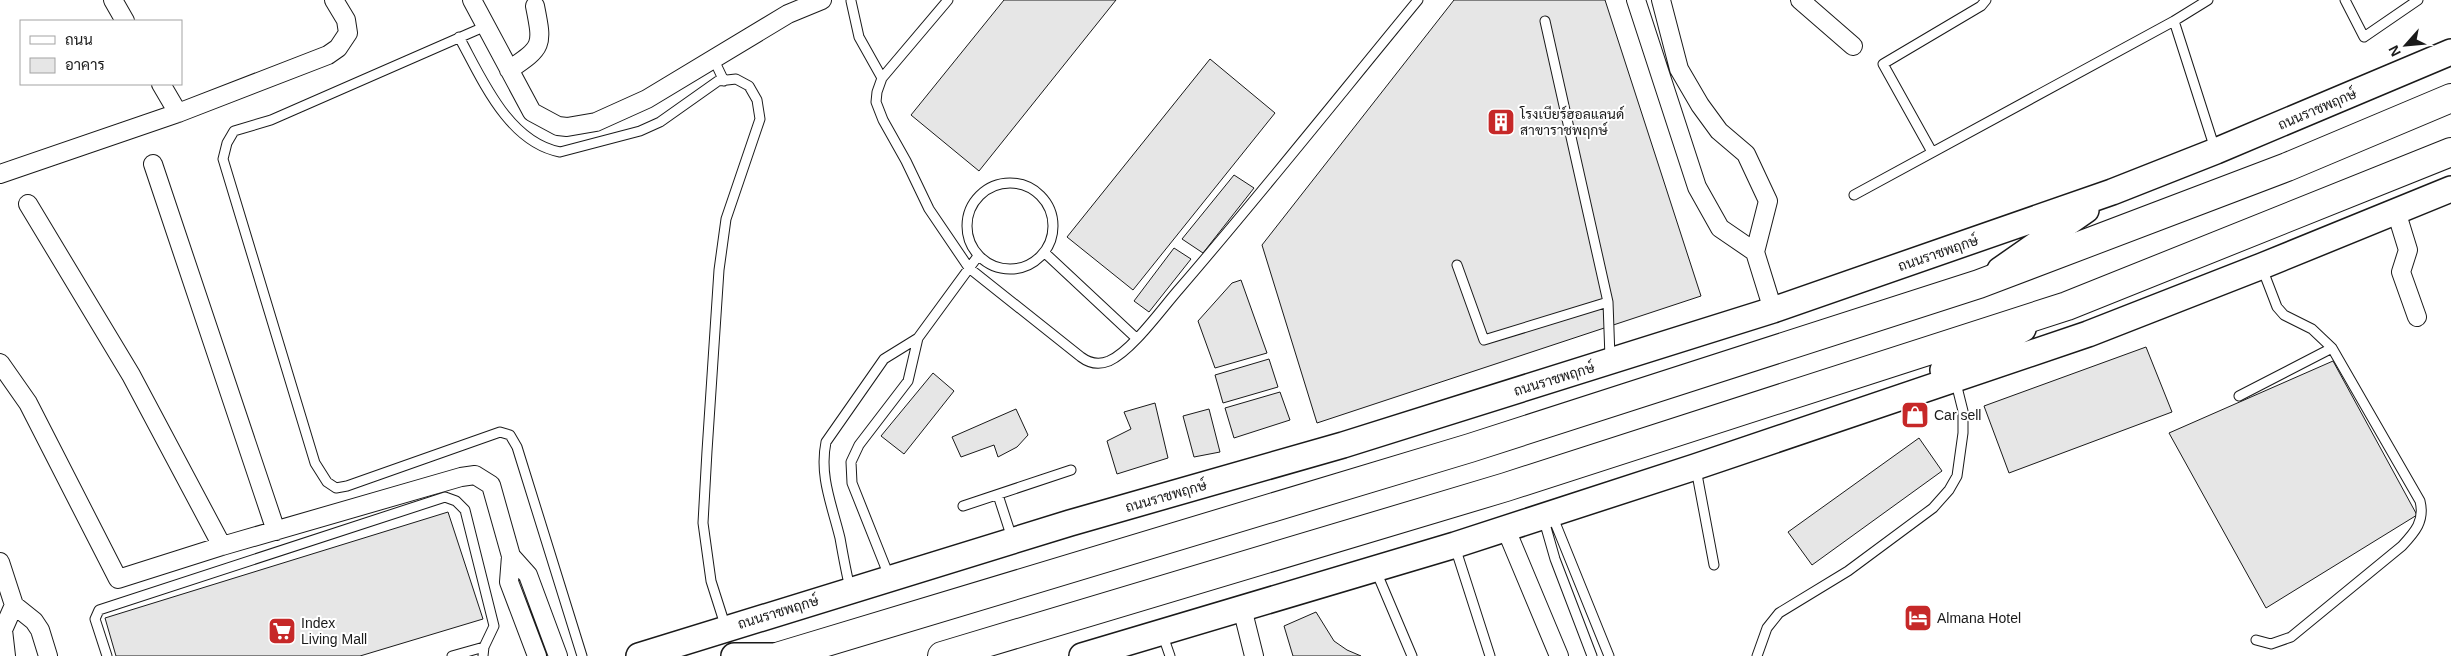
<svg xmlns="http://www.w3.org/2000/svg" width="2451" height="656" font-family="Arial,Sarabun,sans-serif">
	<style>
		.building { fill: #e6e6e6; stroke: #1a1a1a }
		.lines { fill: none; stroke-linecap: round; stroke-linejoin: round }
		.service-casing { stroke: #1a1a1a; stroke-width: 11 }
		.minor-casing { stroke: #1a1a1a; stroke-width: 20 }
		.secondary-casing { stroke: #1a1a1a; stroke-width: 28 }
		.primary-casing { stroke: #1a1a1a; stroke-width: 30 }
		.service { stroke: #fff; stroke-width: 9 }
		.minor { stroke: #fff; stroke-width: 18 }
		.secondary { stroke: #fff; stroke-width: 25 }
		.primary { stroke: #fff; stroke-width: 28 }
		.labels { text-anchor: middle; stroke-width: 4; stroke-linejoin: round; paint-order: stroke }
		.street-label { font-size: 14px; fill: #1a1a1a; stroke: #fff }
		.poi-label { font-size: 14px; fill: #1a1a1a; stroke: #fff; text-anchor: start }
	</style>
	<rect width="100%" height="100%" fill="#fff"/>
	<path class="building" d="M1004,0H1116L979,171L911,115Z
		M1454,0H1605L1701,296L1317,423L1262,245Z
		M1210,59L1275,113L1133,290L1067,237Z
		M1234,175L1254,188L1203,253L1182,239Z
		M1174,248L1191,259L1149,312L1134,301Z
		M1241,280L1267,353L1215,368L1198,321L1232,283Z
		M2146,347L2172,412L2009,473L1984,406Z
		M1269,359L1278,387L1223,403L1215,375Z
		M2333,361L2417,515L2266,608L2169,433Z
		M933,373L954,391L904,454L881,436Z
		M1280,392L1290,420L1234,438L1225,408Z
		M1155,403L1168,458L1117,474L1107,441L1131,429L1124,412Z
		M1016,409L1028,435L1017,447L998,457L994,445L961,457L952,437Z
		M1209,409L1220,452L1194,457L1183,416Z
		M1919,438L1942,471L1812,565L1788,532Z
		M448,512L483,619L360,656H116L105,618Z
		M1316,612L1334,641L1347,650L1361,656H1293L1284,626Z"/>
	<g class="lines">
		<defs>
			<path id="service" d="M948,0L882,78L877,92L876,102L883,120L906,161L929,209L969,268L1081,357C1089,363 1099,365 1109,361C1132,351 1163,307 1180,288C1261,194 1339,96 1418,0
				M2208,0L2174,21L2215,149
				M2345,0L2364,37L2418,0
				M851,1L859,37L882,78
				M1545,21L1608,302L1610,358
				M486,26L271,120L234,131L227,143L223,159L315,463L327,482L336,488L347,486L500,432L510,435L517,447L582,656
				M459,37C482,79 508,142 560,152L640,131L660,122L718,81L736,79L749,86L757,100L760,119L726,219L719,270L707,451L703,523L711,581L726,628
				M714,60L724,81
				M1932,152L1883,64L1981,6L1986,0
				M967 226a43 43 0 1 1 86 0a43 43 0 1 1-86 0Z
				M1854,195L2174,21
				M1045,253L1136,338
				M1457,265L1484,340L1608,302
				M2239,396L2332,348
				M1696,469L1714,565
				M998,495L1012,538
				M963,506L1071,470
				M1552,515L1609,656
				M1543,517L1555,559L1592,656
				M1455,547L1490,656
				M1376,571L1412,656
				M889,576L852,483L851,462L859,445L908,381L918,338L978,256
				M850,588C846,572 843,555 840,538C832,505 819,476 826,442L884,359L918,338
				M1162,633L1170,656
				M2256,640L2271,644L2291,637L2402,546C2415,532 2425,521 2420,501L2332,348L2312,329L2284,315L2277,307L2262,268
				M107,656L95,619L99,610L445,497L456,501L465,510L494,626L484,647L483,656
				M452,656L484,647
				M1757,656L1767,628L1779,613L1848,571L1933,508L1949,490L1957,476L1963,433V411L1955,379"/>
			<path id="minor" d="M113,0L125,21
				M472,0L532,112L558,126L567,127L596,122L647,99L788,14L822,0
				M1636,0L1697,187L1720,228L1755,252
				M1661,0L1679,69L1700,105L1719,131L1746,154L1768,201L1755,252L1773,310
				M1800,0L1853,46
				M509,70C543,47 543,46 535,6
				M161,84L178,113
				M153,164L276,531
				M0,174L178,113L328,55L338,48L348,33L346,20L334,0
				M28,204L131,375L222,546
				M2396,211L2408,250L2401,272L2417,317
				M0,363L28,403L118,579L222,546L461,477L475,475L491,485L511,556
				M1505,527L1559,656
				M0,562L14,605L34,621L40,630L48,656
				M1242,608L1254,656
				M6,656L3,630L14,605
				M537,656L509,582L511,556L528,575L558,656"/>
			<path id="secondary" d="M2000,270L2086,210
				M1943,370L2023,329
				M639,656L1070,523L1343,445L1773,310L2112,192L2216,151L2451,52
				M734,656H781
				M1082,656L1455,545L1695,467L2088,334L2262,266L2451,189"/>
			<path id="primary" d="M780,656L1470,448L1979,284L2287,167L2451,98
				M942,656L1506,487L2067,306L2451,152"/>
		</defs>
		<use href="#service" class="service-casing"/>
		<use href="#minor" class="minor-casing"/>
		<use href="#secondary" class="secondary-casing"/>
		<use href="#primary" class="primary-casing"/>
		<use href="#service" class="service"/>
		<use href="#minor" class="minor"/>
		<use href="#secondary" class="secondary"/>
		<use href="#primary" class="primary"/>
	</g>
	<defs>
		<symbol id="building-square" viewBox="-11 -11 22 22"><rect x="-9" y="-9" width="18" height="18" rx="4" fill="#c62828" stroke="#fff"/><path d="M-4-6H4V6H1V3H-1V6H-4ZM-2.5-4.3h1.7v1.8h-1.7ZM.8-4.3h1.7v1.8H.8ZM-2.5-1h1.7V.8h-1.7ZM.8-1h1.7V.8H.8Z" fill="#fff"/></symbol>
		<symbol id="shop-square" viewBox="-11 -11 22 22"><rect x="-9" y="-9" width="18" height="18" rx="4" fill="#c62828" stroke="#fff"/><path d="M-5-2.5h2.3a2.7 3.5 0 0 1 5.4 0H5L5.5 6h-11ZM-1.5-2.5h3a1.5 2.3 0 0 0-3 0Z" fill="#fff"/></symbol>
		<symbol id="hotel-square" viewBox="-11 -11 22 22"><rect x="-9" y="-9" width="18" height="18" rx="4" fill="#c62828" stroke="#fff"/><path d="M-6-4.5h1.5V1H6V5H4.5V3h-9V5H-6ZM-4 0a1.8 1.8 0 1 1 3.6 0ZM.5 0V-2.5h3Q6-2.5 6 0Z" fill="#fff"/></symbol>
		<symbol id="supermarket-square" viewBox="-11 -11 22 22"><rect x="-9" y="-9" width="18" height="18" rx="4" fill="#c62828" stroke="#fff"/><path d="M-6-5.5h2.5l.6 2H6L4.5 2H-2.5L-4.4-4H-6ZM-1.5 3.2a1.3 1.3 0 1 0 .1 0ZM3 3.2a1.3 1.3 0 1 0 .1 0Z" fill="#fff"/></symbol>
	</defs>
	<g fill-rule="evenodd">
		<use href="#building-square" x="1485" y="106" width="32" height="32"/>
		<use href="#shop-square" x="1899" y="399" width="32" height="32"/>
		<use href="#hotel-square" x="1902" y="602" width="32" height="32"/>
		<use href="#supermarket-square" x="266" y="615" width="32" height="32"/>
	</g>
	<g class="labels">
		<g class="street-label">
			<text transform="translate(2317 109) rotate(-23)" y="5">ถนนราชพฤกษ์</text>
			<text transform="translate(1938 253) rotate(-19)" y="5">ถนนราชพฤกษ์</text>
			<text transform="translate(1554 379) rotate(-17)" y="5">ถนนราชพฤกษ์</text>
			<text transform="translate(1166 496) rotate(-16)" y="5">ถนนราชพฤกษ์</text>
			<text transform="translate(778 612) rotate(-17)" y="5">ถนนราชพฤกษ์</text>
		</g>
		<g class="poi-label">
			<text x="1520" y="119">โรงเบียร์ฮอลแลนด์<tspan x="1520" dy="16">สาขาราชพฤกษ์</tspan></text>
			<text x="1934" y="420">Car sell</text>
			<text x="1937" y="623">Almana Hotel</text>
			<text x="301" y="628">Index<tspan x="301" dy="16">Living Mall</tspan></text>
		</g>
	</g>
	<rect x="20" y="20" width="162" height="65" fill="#ffffff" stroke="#a3a3a3"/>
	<rect x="30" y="36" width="25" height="8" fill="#ffffff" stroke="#a3a3a3"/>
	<text x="65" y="45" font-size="15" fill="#1a1a1a">ถนน</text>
	<rect x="30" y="58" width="25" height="15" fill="#e6e6e6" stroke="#a3a3a3"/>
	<text x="65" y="70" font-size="15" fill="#1a1a1a">อาคาร</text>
	<g transform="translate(2406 45) rotate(243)" stroke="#ffffff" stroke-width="4" paint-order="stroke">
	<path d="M0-4L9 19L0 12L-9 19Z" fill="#1a1a1a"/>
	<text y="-8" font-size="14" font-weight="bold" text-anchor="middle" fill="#1a1a1a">N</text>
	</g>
</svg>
